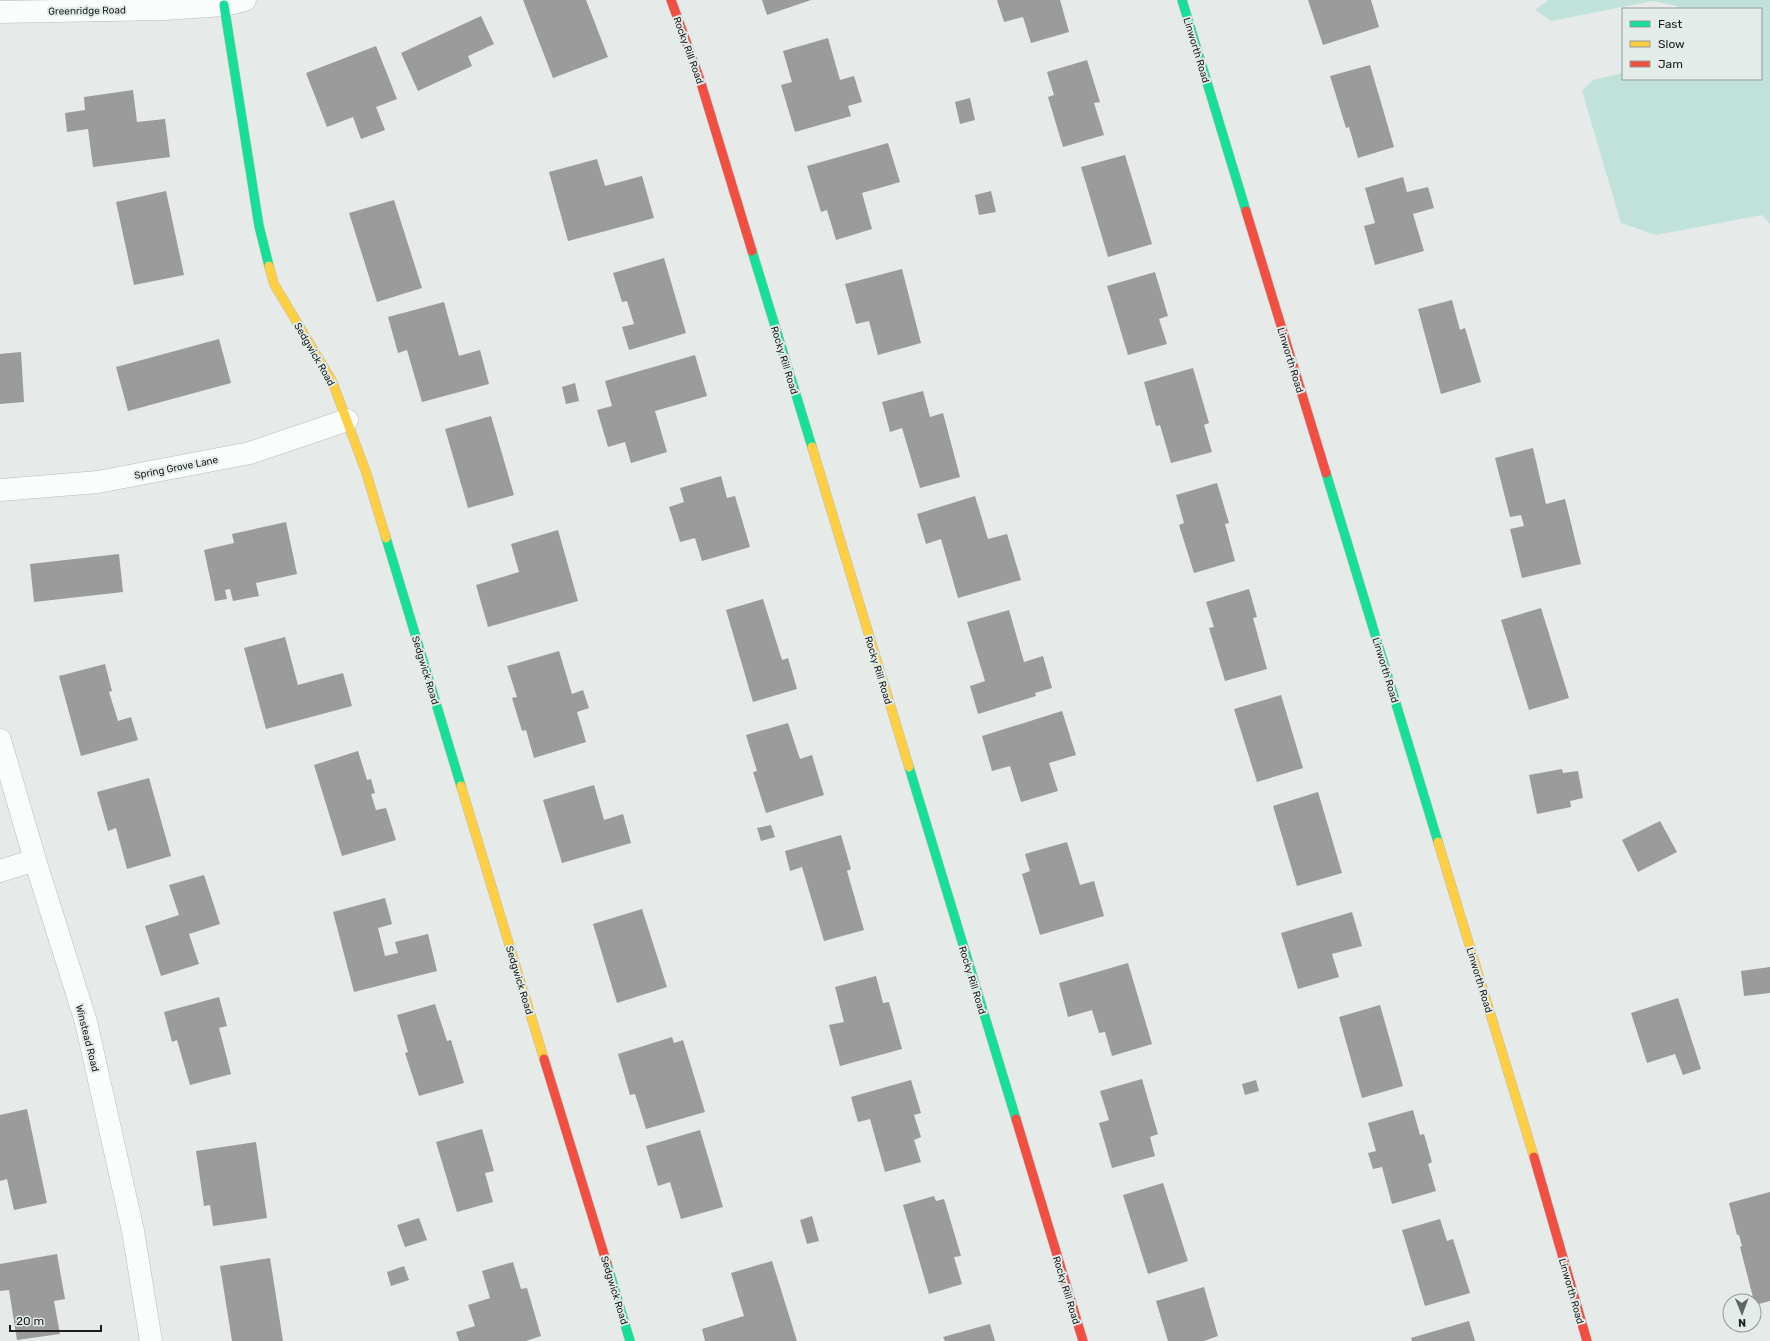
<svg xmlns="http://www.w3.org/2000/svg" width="1770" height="1341" font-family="Rubik,sans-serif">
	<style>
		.green { fill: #c1e2da }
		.building { fill: #9b9b9b }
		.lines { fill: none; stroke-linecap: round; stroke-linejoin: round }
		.street-casing { stroke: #b9bcbb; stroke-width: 23 }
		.fast-casing { stroke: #b9bcbb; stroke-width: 10 }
		.slow-casing { stroke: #b9bcbb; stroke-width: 10 }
		.jam-casing { stroke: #b9bcbb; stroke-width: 10 }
		.street { stroke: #fbfcfc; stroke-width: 22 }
		.fast { stroke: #16e098; stroke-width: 9 }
		.slow { stroke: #ffcf43; stroke-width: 9 }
		.jam { stroke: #f24e42; stroke-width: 9 }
		.labels { text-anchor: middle; stroke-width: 4; stroke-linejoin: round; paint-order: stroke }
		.street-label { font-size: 10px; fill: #1a1d1c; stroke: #e4ecea }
	</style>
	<rect width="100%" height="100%" fill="#e6eae9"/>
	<path class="green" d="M1548,0H1770V224L1762,215L1656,235L1621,223L1582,91L1593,80L1623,73V79H1761V9H1679L1677,6L1653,1L1551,21L1535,10Z"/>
	<path class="building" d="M523,0H586L608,57L553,78Z
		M762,0H811L767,15Z
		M997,0H1060L1069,32L1031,43L1023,17L1004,22Z
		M1308,0H1371L1379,27L1323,45Z
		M481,16L494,44L468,56L472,66L418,91L401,53Z
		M828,38L840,80L854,76L862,102L848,106L851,116L795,132L781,85L792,82L783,51Z
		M376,46L397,99L376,107L385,130L361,139L353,117L327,127L306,73Z
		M1087,60L1100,102L1094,103L1104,135L1063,147L1048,97L1054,95L1047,72Z
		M1370,65L1394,147L1358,158L1349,127L1346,128L1330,76Z
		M133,90L137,122L165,119L170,157L93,167L88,129L67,132L65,113L85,110L84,97Z
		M970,98L975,120L960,124L955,102Z
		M888,143L900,182L862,193L872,229L836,240L827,210L821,212L807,166Z
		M1125,155L1152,244L1108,257L1081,167Z
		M597,159L605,186L642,176L654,218L568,241L549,172Z
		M1403,177L1407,192L1428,187L1434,208L1413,214L1424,251L1375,265L1364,226L1375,223L1365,188Z
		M166,191L184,275L134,285L116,202Z
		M991,191L996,212L979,215L975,195Z
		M394,200L422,288L377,302L349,213Z
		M664,258L686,333L629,350L622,327L634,324L627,301L622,302L613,273Z
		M902,269L921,343L878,355L869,321L856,324L845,284Z
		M1155,272L1168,316L1159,319L1167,344L1128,355L1107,286Z
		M1452,300L1460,330L1465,328L1481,382L1441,394L1418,309Z
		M444,302L459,356L480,350L489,384L422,402L407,350L398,353L388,317Z
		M219,339L231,383L128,411L116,367Z
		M21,352L24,402L0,404V354Z
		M695,355L707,396L655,411L667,452L631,463L625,442L608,447L597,410L612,406L605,381Z
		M1193,368L1209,423L1204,425L1212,452L1171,463L1160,425L1156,426L1144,382Z
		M575,383L579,401L566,404L562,387Z
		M923,391L930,417L943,413L960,477L920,488L902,428L890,432L882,402Z
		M491,416L514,495L468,508L445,429Z
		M1533,448L1546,504L1565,499L1581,564L1522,578L1510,529L1524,526L1521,515L1510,517L1495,458Z
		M721,476L727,498L735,496L750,547L702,561L695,538L680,542L669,507L684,502L680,488Z
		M1217,483L1229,523L1225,524L1235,561L1194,573L1179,525L1184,523L1176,495Z
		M975,496L988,539L1007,534L1021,580L958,598L941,539L926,544L917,514Z
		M286,522L297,574L256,583L259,596L233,601L230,589L225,590L227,599L215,601L204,550L234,543L232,534Z
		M558,530L578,601L488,627L476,585L519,572L511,544Z
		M119,554L123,592L34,602L30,564Z
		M1249,589L1257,617L1253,618L1267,669L1225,681L1209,628L1214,627L1206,602Z
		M763,599L782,660L788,658L797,689L753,702L726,610Z
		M1541,608L1569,698L1529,710L1501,620Z
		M1009,610L1024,662L1043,656L1052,688L1035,693L1036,696L978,714L970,686L985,681L967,622Z
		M285,637L298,685L343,673L352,706L266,729L244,648Z
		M559,651L572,694L583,690L589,708L577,712L586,742L534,758L526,730L522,731L512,698L517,697L507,666Z
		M105,664L112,691L109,692L118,721L131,717L138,740L81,756L59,676Z
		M1281,695L1303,768L1257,782L1234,709Z
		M1062,711L1076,755L1049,763L1058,791L1021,802L1010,766L992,771L982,736Z
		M788,723L800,759L812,755L824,795L766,813L753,772L757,771L746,735Z
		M358,751L367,780L371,779L375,793L371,794L376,810L386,808L396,840L342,856L314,765Z
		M1562,769L1563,773L1578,771L1583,798L1570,801L1571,807L1537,814L1529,775Z
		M149,778L171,856L127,869L116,828L108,831L97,792Z
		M594,785L604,820L623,814L631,843L562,863L543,800Z
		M1318,792L1342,873L1297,886L1273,806Z
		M1660,821L1677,852L1638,872L1622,840Z
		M771,825L775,837L761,841L757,828Z
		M841,835L851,869L847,871L864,930L824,941L802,867L790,871L785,851Z
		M1067,842L1080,885L1094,881L1104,916L1040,935L1022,874L1030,871L1025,854Z
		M204,875L220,924L189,934L199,964L161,976L145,926L179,915L169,885Z
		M385,898L392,924L378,928L385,956L398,953L395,942L428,934L437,971L354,992L333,912Z
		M642,909L667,987L617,1003L593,924Z
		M1352,912L1362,946L1332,954L1339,977L1298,989L1281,933Z
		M1128,963L1152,1044L1112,1056L1105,1032L1099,1033L1092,1010L1068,1017L1059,983Z
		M1770,967V993L1744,996L1741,971Z
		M876,976L883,1003L889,1002L902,1049L840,1066L829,1025L844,1022L835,987Z
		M219,997L227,1026L219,1028L231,1074L190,1085L177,1040L172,1042L164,1012Z
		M1678,998L1701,1069L1683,1075L1675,1054L1647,1063L1631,1013Z
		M435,1004L447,1041L451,1040L464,1083L419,1096L405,1053L408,1052L397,1015Z
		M1380,1005L1403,1086L1362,1098L1339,1017Z
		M672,1037L674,1043L683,1040L705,1112L646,1129L635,1094L630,1095L618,1054Z
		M1142,1079L1158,1134L1150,1137L1155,1156L1112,1168L1099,1123L1109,1120L1100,1091Z
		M911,1080L921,1113L914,1115L921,1137L914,1140L921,1162L885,1172L870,1119L858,1122L851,1097Z
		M1256,1080L1259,1091L1245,1095L1242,1084Z
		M27,1109L47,1203L14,1210L7,1179L0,1181V1115Z
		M1413,1110L1420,1135L1424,1134L1432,1162L1428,1164L1436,1191L1392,1204L1382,1167L1373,1169L1368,1153L1376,1151L1368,1123Z
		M482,1129L494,1171L485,1173L493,1202L457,1212L436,1142Z
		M700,1130L723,1207L681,1219L670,1182L658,1186L646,1146Z
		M256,1142L267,1218L213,1226L210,1205L204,1206L196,1151Z
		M1163,1183L1188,1261L1148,1274L1123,1195Z
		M1770,1192V1301L1755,1305L1740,1247L1742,1246L1739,1235H1737L1729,1203Z
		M934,1196L936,1201L944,1199L961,1256L954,1257L962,1284L929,1294L903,1205Z
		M812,1216L819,1241L807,1244L800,1220Z
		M419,1218L427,1240L405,1247L397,1225Z
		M1440,1219L1447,1241L1453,1239L1470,1293L1425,1306L1402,1230Z
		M57,1254L65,1299L54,1301L60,1334L17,1340L9,1290L0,1291V1264Z
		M270,1258L283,1341H232L220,1266Z
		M772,1261L797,1341H705L702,1329L744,1316L731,1273Z
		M513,1262L521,1289L527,1288L541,1336L526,1341H459L456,1332L475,1326L468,1305L490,1298L482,1271Z
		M404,1266L409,1280L391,1286L387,1272Z
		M1204,1287L1218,1336L1204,1341H1168L1156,1301Z
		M1469,1321L1475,1341H1412L1411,1338Z
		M990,1324L995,1341H945L943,1337Z"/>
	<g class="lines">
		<defs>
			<path id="street" d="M0,12L164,9L224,5L245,0
				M0,490L98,482L250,453L347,420
				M0,740L35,860L86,1022L133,1231L151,1341
				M0,871L35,860"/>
			<path id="fast" d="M1182,0L1246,211
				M224,5L259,226L269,266
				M752,251L812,447
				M1326,473L1438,842
				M386,538L461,786
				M909,767L1016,1119
				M607,1264L630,1341"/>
			<path id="slow" d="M269,266L274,284L332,381L366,472L386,538
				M812,447L909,767
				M461,786L544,1059
				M1438,842L1534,1157"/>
			<path id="jam" d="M671,0L700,80L752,251
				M1246,211L1326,473
				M544,1059L607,1264
				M1016,1119L1083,1341
				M1534,1157L1587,1341"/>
		</defs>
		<use href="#street" class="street-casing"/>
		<use href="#fast" class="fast-casing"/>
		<use href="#slow" class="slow-casing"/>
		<use href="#jam" class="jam-casing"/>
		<use href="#street" class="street"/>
		<use href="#fast" class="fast"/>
		<use href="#slow" class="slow"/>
		<use href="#jam" class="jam"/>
	</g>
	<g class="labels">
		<g class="street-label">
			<text transform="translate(87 10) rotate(-1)" y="4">Greenridge Road</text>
			<text transform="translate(689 50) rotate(70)" y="4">Rocky Rill Road</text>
			<text transform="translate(1197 50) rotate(73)" y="4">Linworth Road</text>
			<text transform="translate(315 354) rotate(60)" y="4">Sedgwick Road</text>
			<text transform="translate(785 360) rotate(73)" y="4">Rocky Rill Road</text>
			<text transform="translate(1291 360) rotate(73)" y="4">Linworth Road</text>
			<text transform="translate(176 467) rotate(-11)" y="4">Spring Grove Lane</text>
			<text transform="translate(426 670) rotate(73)" y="4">Sedgwick Road</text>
			<text transform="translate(879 670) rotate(73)" y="4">Rocky Rill Road</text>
			<text transform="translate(1386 670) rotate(73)" y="4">Linworth Road</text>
			<text transform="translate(520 980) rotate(73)" y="4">Sedgwick Road</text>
			<text transform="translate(973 980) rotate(73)" y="4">Rocky Rill Road</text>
			<text transform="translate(1480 980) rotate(73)" y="4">Linworth Road</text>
			<text transform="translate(88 1038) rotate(76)" y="4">Winstead Road</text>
			<text transform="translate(615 1290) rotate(73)" y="4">Sedgwick Road</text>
			<text transform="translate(1067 1290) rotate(73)" y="4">Rocky Rill Road</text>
			<text transform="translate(1572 1291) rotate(74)" y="4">Linworth Road</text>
		</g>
	</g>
	<rect x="1622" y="8" width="140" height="72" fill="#e4ecea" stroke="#939998"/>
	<rect x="1630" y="21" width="20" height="6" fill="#16e098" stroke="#939998"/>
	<text x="1658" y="28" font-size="12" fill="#1a1d1c">Fast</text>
	<rect x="1630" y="41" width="20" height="6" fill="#ffcf43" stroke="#939998"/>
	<text x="1658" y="48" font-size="12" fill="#1a1d1c">Slow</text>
	<rect x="1630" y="61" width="20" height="6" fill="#f24e42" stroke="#939998"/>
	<text x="1658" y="68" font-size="12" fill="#1a1d1c">Jam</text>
	<g transform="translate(1742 1313) rotate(179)"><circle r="19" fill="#e4ecea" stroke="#939998"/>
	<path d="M0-3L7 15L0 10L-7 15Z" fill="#616564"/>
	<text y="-6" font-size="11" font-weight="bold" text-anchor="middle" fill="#1a1d1c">N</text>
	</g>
	<path d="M10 1325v6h91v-6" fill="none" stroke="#1a1d1c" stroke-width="2"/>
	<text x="16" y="1325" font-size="12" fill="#1a1d1c" stroke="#e4ecea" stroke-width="3" paint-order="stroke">20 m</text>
</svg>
